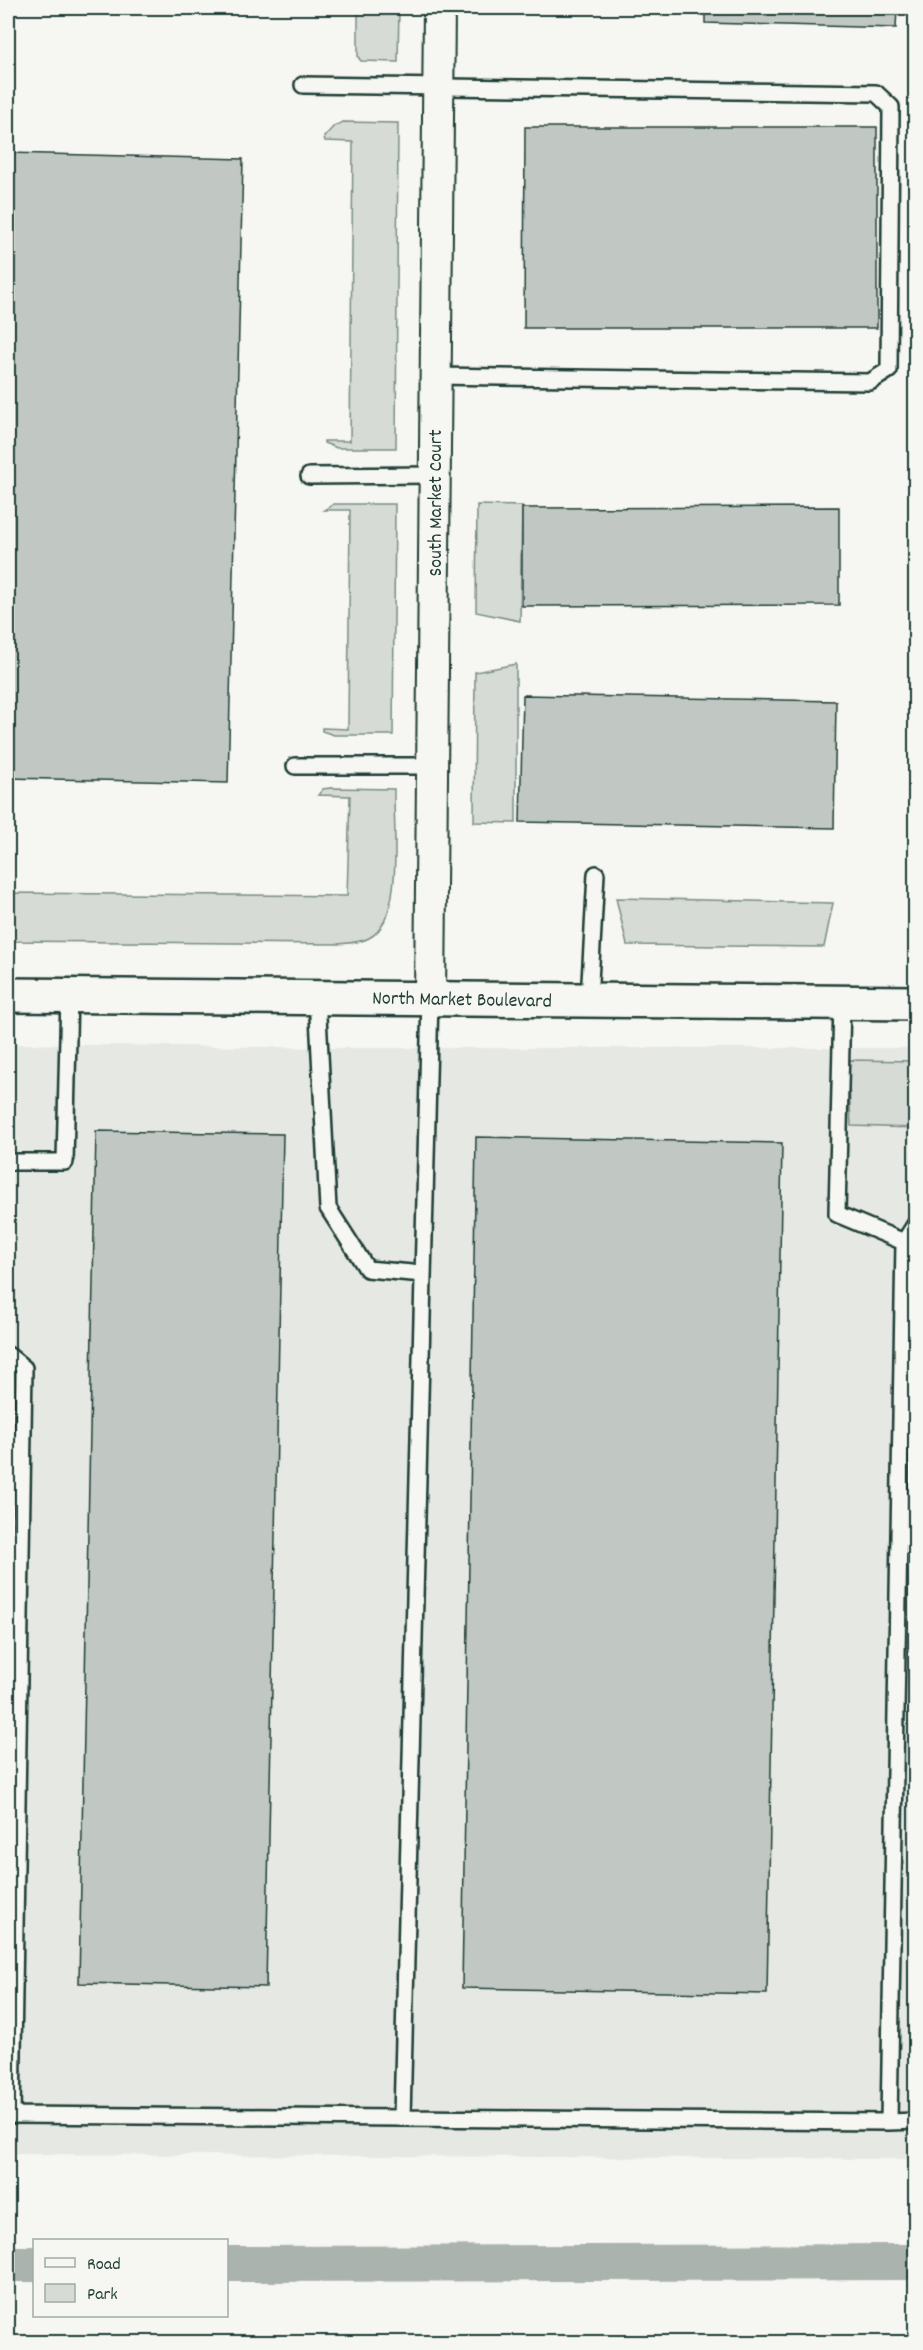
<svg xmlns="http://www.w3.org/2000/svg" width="923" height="2350" font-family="Dekko,sans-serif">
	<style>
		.built { fill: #e6e8e4 }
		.green { fill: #d6dbd6; stroke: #7a8c85; stroke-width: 1.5 }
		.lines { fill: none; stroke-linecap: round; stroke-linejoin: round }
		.canal { stroke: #aab3ae; stroke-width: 36 }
		.building { fill: #c1c8c3; stroke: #1f3d34; stroke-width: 1.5 }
		.service-casing { stroke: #1f3d34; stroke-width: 20 }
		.minor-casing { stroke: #1f3d34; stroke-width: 34 }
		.secondary-casing { stroke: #1f3d34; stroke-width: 38 }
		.service { stroke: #f6f6f2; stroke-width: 15 }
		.minor { stroke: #f6f6f2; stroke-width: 30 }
		.secondary { stroke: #f6f6f2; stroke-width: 33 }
		.labels { text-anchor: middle; stroke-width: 5; stroke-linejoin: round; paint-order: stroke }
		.street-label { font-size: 20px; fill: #1f3d34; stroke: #f6f6f2 }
	</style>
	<rect width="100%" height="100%" fill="#f6f6f2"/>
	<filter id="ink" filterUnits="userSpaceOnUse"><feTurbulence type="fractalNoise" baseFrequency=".0167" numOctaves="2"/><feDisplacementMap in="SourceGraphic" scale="12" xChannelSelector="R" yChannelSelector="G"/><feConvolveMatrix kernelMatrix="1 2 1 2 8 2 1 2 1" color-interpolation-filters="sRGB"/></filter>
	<g filter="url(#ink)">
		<path class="built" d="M8,1044L343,1048H915V2159L8,2154Z"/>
		<path class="green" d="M358,8H399L398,62L361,61L358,57Z
			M343,122L398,123L396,448H337L324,443V441H350L353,142L325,141L324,137L334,126Z
			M334,504H395L393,735H334L322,731V728L348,729L350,510H324Z
			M477,505L522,506L520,621L476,612Z
			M516,664V823L474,822L475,672Z
			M330,788L394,789C393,823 405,921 369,938C360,943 348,943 338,944L8,941V893L347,896L350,796L318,795L323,789Z
			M616,898L833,903L824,947L627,945Z
			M848,1060L915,1061L914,1128L851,1126Z"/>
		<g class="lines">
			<path class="canal" d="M8,2264H34
				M226,2264L916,2262"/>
		</g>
		<path class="building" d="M705,8H897L896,28L705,23Z
			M525,127H877V328H524Z
			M8,153L243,159L228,783L8,778Z
			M839,507V605L522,606V508Z
			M523,695L836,701L834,828L520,822Z
			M96,1131L283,1134L266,1987L79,1983Z
			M476,1137L782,1143L767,1994L462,1988Z"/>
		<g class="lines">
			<defs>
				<path id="service" d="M303,85L876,93L891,107L889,370L870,382L435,376
					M309,476L435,475
					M295,766H432
					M317,997L328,1208L367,1269L423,1274
					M589,1000L596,874
					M842,1002L837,1214L904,1242L889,2122L916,2121
					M8,1162H65L69,995
					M904,1242L916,1223
					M8,1355L24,1368L12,2115L402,2118L430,998
					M402,2118L889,2122"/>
				<path id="minor" d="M430,998L439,8"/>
				<path id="secondary" d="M8,995L916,1003"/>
			</defs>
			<use href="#service" class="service-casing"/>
			<use href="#minor" class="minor-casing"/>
			<use href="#secondary" class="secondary-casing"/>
			<use href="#service" class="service"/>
			<use href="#minor" class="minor"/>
			<use href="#secondary" class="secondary"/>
		</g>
	</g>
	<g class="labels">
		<g class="street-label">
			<text transform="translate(434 503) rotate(-90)" y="7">South Market Court</text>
			<text transform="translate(462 998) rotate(1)" y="7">North Market Boulevard</text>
		</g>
	</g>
	<rect width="923" height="2350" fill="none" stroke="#f6f6f2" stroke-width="30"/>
	<rect x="15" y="15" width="893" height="2320" fill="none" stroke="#1f3d34" stroke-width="2" filter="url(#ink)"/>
	<rect x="33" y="2239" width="195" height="78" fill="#f6f6f2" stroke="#a0aca6" stroke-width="1.5"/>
	<rect x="45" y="2258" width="30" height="9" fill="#f6f6f2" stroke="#a0aca6" stroke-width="1.5"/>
	<text x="87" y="2269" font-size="18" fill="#1f3d34">Road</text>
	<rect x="45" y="2284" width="30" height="18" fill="#d6dbd6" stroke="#a0aca6" stroke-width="1.5"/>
	<text x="87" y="2299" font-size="18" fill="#1f3d34">Park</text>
</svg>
